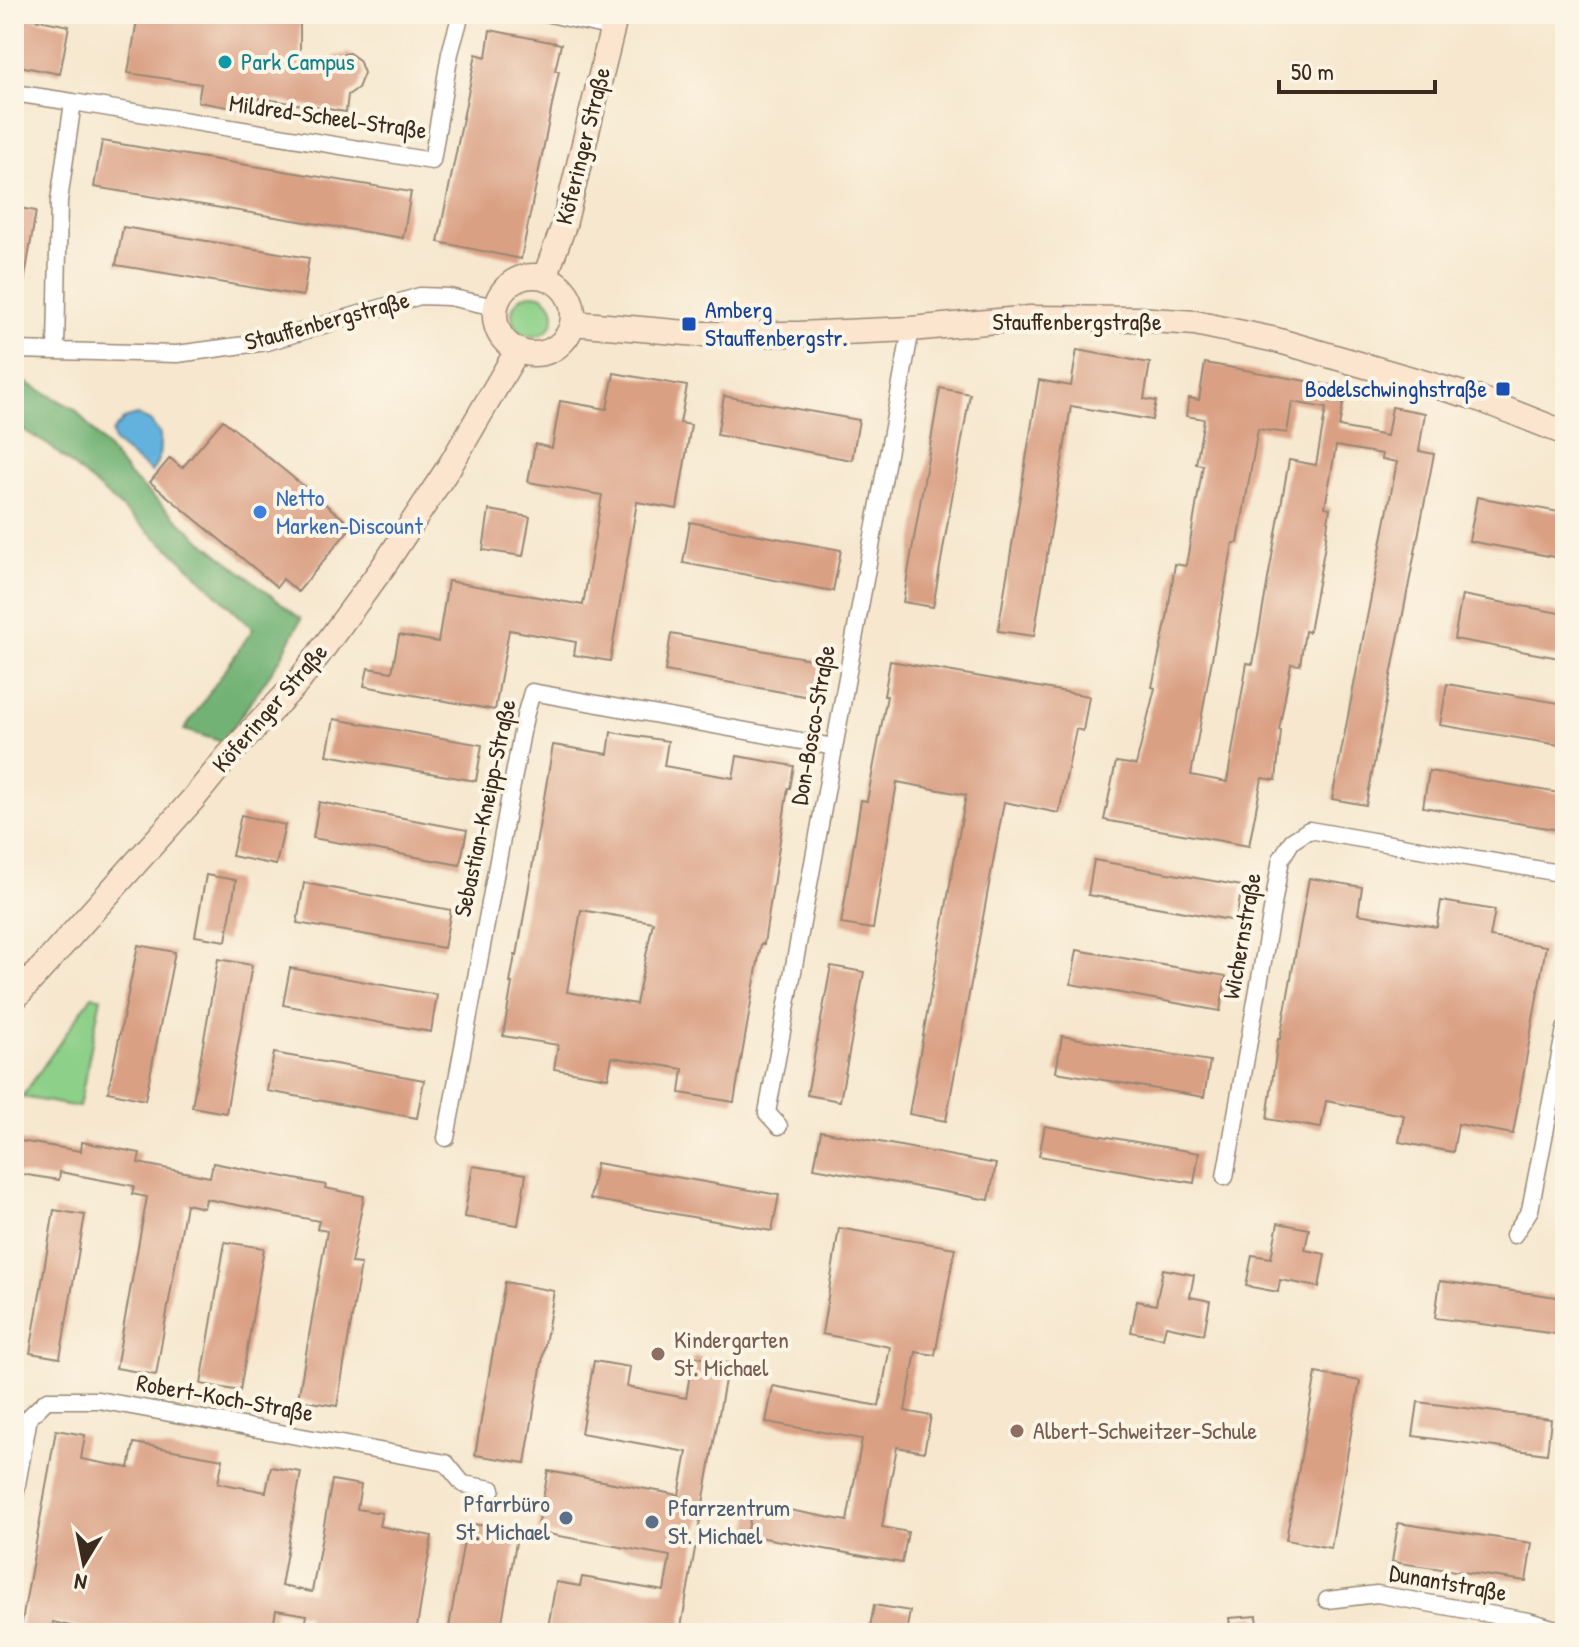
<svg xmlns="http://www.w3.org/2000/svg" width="1579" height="1647" font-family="'Patrick Hand',sans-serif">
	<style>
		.green { fill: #8dd089; stroke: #647d54; stroke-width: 2 }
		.forest { fill: #72b275; stroke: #566e4a; stroke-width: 2 }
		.water { fill: #63b2dd; stroke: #4f6e7e; stroke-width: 2 }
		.building { fill: #daa084; fill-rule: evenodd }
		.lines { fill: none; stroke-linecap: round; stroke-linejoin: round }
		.street-casing { stroke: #988876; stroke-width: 19 }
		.secondary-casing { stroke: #988876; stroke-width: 27 }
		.street { stroke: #fff; stroke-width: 16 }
		.secondary { stroke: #fce5cf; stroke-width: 24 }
		.culture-dot { fill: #0f9aa8; stroke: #fcf5e5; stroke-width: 3 }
		.transit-dot { fill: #1a4fb4; stroke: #fcf5e5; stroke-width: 3 }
		.shop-dot { fill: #3f7fe0; stroke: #fcf5e5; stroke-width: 3 }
		.education-dot { fill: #8d6e63; stroke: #fcf5e5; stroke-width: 3 }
		.service-dot { fill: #5c6f8a; stroke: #fcf5e5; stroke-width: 3 }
		.labels { text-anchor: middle; stroke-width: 8; stroke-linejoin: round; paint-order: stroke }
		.culture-label { font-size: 24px; fill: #0d838f; stroke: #fcf5e5; text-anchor: start }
		.street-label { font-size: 24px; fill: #3b2a1e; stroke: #fcf5e5 }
		.transit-label { font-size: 24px; fill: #164399; stroke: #fcf5e5; text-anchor: start }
		.shop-label { font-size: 24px; fill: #366cbe; stroke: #fcf5e5; text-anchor: start }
		.education-label { font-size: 24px; fill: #785e54; stroke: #fcf5e5; text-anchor: start }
		.service-label { font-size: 24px; fill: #4e5e75; stroke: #fcf5e5; text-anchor: end }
	</style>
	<rect width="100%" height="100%" fill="#fcf5e5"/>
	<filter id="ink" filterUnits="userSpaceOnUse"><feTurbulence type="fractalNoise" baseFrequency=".0125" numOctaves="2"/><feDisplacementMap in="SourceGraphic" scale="16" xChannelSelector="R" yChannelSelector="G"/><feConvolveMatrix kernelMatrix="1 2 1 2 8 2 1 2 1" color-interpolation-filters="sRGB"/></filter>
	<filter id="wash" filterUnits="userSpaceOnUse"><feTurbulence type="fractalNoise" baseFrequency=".006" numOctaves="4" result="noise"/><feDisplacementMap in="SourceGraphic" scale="32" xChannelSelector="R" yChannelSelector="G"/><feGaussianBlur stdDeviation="1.8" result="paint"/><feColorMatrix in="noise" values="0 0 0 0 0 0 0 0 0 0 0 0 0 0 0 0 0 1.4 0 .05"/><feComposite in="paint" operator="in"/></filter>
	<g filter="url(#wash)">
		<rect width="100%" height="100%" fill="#f6e7ce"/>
		<path class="green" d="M512 315a21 21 0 1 1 42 0a21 21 0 1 1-42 0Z
			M92,996L101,997L79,1107L22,1097Z"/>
		<path class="forest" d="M14,376L75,409L130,476L196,536L301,619L281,658L223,742L184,730L253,629L183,561L51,447L14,424Z"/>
		<path class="water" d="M137,415L150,421L160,434C160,448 161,461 151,472L114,442L112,432L124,419Z"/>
		<g id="blocks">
			<path class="building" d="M138,14H300V58L331,64L335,56L349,53L359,60L364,73L358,88L348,95L346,112L259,98L256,112L198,102L201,84L128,73Z
				M14,15L69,26L60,74L14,65Z
				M490,30L561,44L555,71H559L521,259L438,242L476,54L486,57Z
				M102,141L411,192L403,238L94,187Z
				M14,207L36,211L23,289L14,288Z
				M123,227L309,258L303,296L116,265Z
				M1077,350L1150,363L1144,399L1156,401L1152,420L1071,406L1034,636L998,631L1039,380L1071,386Z
				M1205,363L1346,388L1339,427L1387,436L1392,407L1425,413L1419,451L1434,454L1366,805L1332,799L1397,462L1381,459L1382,454L1336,446L1325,507L1330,508L1325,545L1309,632L1305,631L1300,665L1291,664L1279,730L1281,731L1276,780L1262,778L1249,846L1104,820L1116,762L1136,765L1155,688L1152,687L1167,618L1175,564L1186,566L1203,465L1196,464L1204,419L1186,416L1189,398L1199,400ZM1292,402L1326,408L1316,465L1289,460L1253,664L1247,663L1227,782L1191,775L1233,543H1238L1258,429L1287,433Z
				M614,373L687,386L680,423L691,425L677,509L637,502L610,661L574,655L576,642L509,630L495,710L364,686L368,668L392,672L399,635L438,642L448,581L583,605L602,495L528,482L535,444L552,448L560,401L607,409Z
				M940,388L970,394L933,607L903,602Z
				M724,396L859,420L852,460L717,435Z
				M223,420L352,526L298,592L283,579L277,587L150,482L170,458L182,468Z
				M1477,497L1565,513V559L1469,541Z
				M489,510L530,517L523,556L483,550Z
				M690,522L841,550L833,591L683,563Z
				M1462,595L1565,614V659L1454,639Z
				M671,634L822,661L815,698L665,671Z
				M890,661L1089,696L1083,731L1076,729L1059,813L1004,802L946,1121L909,1114L966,795L897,782L873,929L841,924L861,800L867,801L887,696H884Z
				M1447,684L1565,704V746L1440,725Z
				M334,719L482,745L476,781L327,755Z
				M611,732L668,741L664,766L733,778L737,756L794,766L790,788H788L764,944H761L734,1102L680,1093L683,1069L612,1057L608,1078L554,1069L558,1045L503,1036L512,983H510L515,955L517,956L553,745L608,754ZM581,910L653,922L636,1004L567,992Z
				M1429,771L1565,794V831L1423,807Z
				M319,802L467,830L460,865L313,838Z
				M241,815L285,825L276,865L232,856Z
				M1094,860L1242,886L1236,921L1088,895Z
				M206,875L236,880L226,941L195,936Z
				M1309,878L1362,887L1358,914L1437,927L1441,901L1495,910L1490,937L1546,946L1513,1134L1458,1124L1453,1152L1399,1142L1404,1115L1326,1101L1321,1128L1267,1119L1278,1039H1280Z
				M304,883L451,910L444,948L297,923Z
				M138,945L175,952L145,1100L108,1092Z
				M1077,950L1226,976L1220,1011L1071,984Z
				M218,959L252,965L226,1113L192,1107Z
				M831,966L864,972L840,1101L807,1095Z
				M290,968L437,995L431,1032L283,1005Z
				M1062,1036L1210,1061L1204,1097L1056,1072Z
				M274,1053L424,1080L417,1118L267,1091Z
				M1045,1126L1199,1153L1194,1183L1039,1156Z
				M821,1131L996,1164L989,1200L814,1168Z
				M14,1140L81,1151L82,1142L140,1153L138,1163L210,1177L213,1163L326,1185L325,1188L364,1196L351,1263L361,1264L337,1406L298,1400L327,1231L317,1229L319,1221L206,1199L204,1208L186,1204L156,1375L116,1368L147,1197L132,1194L134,1186L60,1172L59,1180L14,1173Z
				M596,1163L779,1195L772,1231L590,1199Z
				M473,1166L526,1174L518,1225L464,1217Z
				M54,1210L85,1215L60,1358L30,1353Z
				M1278,1223L1309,1229L1305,1250L1325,1254L1319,1287L1280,1280L1278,1292L1246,1286L1252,1255L1271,1258Z
				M839,1228L955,1248L935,1355L916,1352L905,1411L931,1416L924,1452L897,1447L882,1527L908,1532L902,1563L747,1535L753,1503L847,1521L862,1439L766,1422L773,1386L879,1406L890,1347L822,1334Z
				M225,1242L264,1248L240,1391L201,1384Z
				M1163,1269L1194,1275L1190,1297L1210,1301L1204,1334L1166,1326L1163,1338L1131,1332L1137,1301L1156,1305Z
				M1440,1281L1565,1298V1335L1435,1318Z
				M505,1282L554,1291L525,1463L475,1455Z
				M693,1356L728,1363L680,1633H547L556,1582L580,1586L582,1577L664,1591L670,1556L537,1532L548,1471L679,1495L687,1452L581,1433L594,1361L630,1367L627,1387L686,1398Z
				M1316,1373L1360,1381L1331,1548L1286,1540Z
				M1418,1402L1551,1419L1547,1454L1413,1436Z
				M56,1430L85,1435L81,1459L129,1468L134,1443L223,1459L218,1483L266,1492L271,1467L301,1472L281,1586L312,1592L332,1480L361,1485L357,1509L382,1513L379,1526L432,1536L416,1633H304L307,1615L276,1610L272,1633H101L53,1622L51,1633H20Z
				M467,1523L518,1531L500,1633H448Z
				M1398,1523L1532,1543L1526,1581L1392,1562Z
				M874,1605L910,1611L906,1633H869Z
				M1257,1616L1259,1633H1231L1229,1618Z"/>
		</g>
	</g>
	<g filter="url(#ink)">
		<use href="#blocks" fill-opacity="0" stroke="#988876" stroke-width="2"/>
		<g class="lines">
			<defs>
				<path id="street" d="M550,14L613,28
					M14,93L73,102
					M56,349L59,201L73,102L432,161L450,53L461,14
					M15,350L177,354L267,342L420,296L449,297L495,307
					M779,1126L767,1113L911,329
					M446,1138L525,716L532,692L834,747
					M1225,1177L1281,859L1292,841L1309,830L1565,874
					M1514,1235L1530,1210L1565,1029
					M14,1501L29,1417L47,1400H98L446,1463L463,1484L492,1489
					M1327,1600L1377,1594L1528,1621L1556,1629L1558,1633"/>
				<path id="secondary" d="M495 315a39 39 0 1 1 78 0a39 39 0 1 1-78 0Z
					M545,277L564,225L616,14
					M573,323L698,334H798L911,329L1030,318L1138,319L1195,323L1276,340L1477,398L1565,433
					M14,999L194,798L228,756L299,681L383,567L451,464L517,351"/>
			</defs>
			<use href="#street" class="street-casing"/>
			<use href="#secondary" class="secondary-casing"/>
			<use href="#street" class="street"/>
			<use href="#secondary" class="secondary"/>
		</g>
	</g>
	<circle class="culture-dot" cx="225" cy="62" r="8"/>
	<g class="transit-dot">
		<rect x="681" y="316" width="16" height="16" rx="4"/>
		<rect x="1495" y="381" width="16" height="16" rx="4"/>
	</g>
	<circle class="shop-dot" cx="260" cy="512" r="8"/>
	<g class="education-dot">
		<circle cx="658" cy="1354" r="8"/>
		<circle cx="1017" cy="1431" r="8"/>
	</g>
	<g class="service-dot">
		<circle cx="566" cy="1518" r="8"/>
		<circle cx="652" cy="1522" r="8"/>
	</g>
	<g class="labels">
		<g class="culture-label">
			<text x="241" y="70">Park Campus</text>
		</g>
		<g class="street-label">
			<text transform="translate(328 117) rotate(8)" y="8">Mildred-Scheel-Straße</text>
			<text transform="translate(583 146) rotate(-76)" y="8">Köferinger Straße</text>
			<text transform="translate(327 321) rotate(-15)" y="8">Stauffenbergstraße</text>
			<text x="1077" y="330">Stauffenbergstraße</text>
			<text transform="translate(270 708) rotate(-49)" y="8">Köferinger Straße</text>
			<text transform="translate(813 725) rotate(-80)" y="8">Don-Bosco-Straße</text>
			<text transform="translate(485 808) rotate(-78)" y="8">Sebastian-Kneipp-Straße</text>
			<text transform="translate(1242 936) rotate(-80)" y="8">Wichernstraße</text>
			<text transform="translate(225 1398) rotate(10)" y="8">Robert-Koch-Straße</text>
			<text transform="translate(1448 1583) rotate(10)" y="8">Dunantstraße</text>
		</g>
		<g class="transit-label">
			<text x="705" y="318">Amberg<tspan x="705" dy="28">Stauffenbergstr.</tspan></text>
			<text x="1487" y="397" text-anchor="end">Bodelschwinghstraße</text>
		</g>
		<g class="shop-label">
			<text x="276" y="506">Netto<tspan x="276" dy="28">Marken-Discount</tspan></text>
		</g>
		<g class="education-label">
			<text x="674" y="1348">Kindergarten<tspan x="674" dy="28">St. Michael</tspan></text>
			<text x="1033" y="1439">Albert-Schweitzer-Schule</text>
		</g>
		<g class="service-label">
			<text x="550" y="1512">Pfarrbüro<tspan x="550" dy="28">St. Michael</tspan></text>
			<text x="668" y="1516" text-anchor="start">Pfarrzentrum<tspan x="668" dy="28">St. Michael</tspan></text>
		</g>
	</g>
	<rect width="1579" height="1647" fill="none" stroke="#fcf5e5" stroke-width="48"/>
	<g transform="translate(84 1563) rotate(190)" stroke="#fcf5e5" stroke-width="6" paint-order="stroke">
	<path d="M0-6L14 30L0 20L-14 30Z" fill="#3b2a1e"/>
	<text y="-12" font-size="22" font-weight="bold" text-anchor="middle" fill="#3b2a1e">N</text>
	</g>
	<path d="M1279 80v12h156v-12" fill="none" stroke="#3b2a1e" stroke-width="4"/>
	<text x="1291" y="80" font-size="24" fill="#3b2a1e" stroke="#fcf5e5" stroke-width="6" paint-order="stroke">50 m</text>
</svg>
